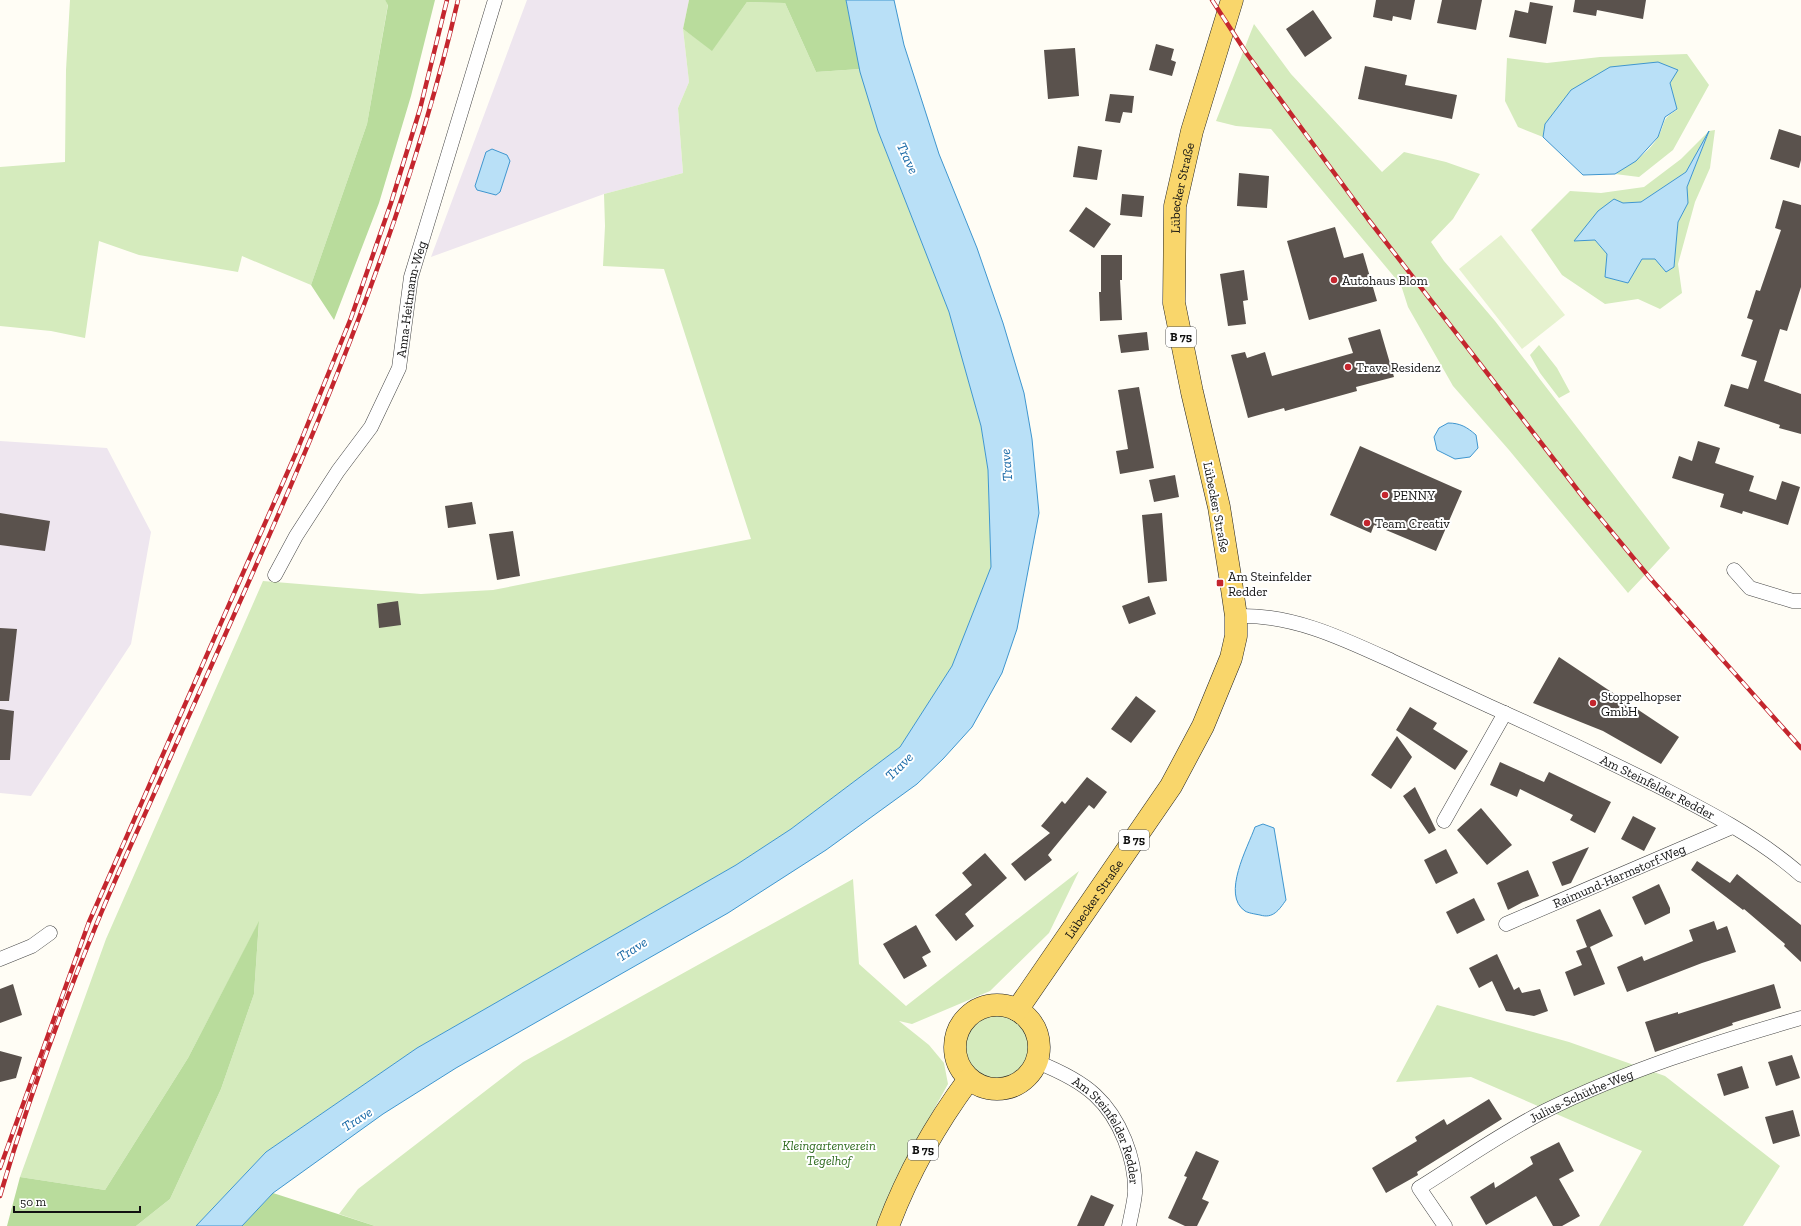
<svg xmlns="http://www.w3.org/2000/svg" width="1801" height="1226" font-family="'Zilla Slab',serif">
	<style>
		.industrial { fill: #eee6ef }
		.green { fill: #d5ebbd; fill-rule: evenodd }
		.forest { fill: #b9dc9c }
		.pitch { fill: #e6f2cf }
		.water { fill: #b9e0f7; stroke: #3f96cf }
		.building { fill: #5a524d }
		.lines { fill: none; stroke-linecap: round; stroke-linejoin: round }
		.minor-casing { stroke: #444; stroke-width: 15 }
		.primary-casing { stroke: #222; stroke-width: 23 }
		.minor { stroke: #fff; stroke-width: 14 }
		.primary { stroke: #f9d66b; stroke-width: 22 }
		.rail-casing { stroke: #c4262e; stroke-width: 4.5 }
		.rail { stroke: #fff; stroke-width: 3; stroke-dasharray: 9; stroke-linecap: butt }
		.poi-dot { fill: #c4262e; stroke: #fff; stroke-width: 1.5 }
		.labels { text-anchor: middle; stroke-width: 4; stroke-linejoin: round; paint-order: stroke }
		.shield { fill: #fff; stroke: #585858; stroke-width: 1 }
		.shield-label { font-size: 12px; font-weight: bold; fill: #111 }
		.street-label { font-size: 13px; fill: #111; stroke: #fff }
		.poi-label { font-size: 13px; fill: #111; stroke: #fff; text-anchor: start }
		.park-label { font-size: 13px; font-style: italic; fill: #2f6b1f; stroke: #fff }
		.water-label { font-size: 14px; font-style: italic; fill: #1768a6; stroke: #fff }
	</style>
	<rect width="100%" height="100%" fill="#fffdf5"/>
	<path class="industrial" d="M527,0H689L683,29L689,82L678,108L683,173L604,194L431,257Z
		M0,441L107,448L151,532L131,644L31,796L0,793Z"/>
	<path class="green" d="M70,0H385L388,4L367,124L311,285L242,256L238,272L139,255L99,241L85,338L51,331L0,326V167L65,162L66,70Z
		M747,2L785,3L816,72L860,69L878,131L949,312L981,426L988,470L991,567L952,666L900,747L791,829L736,865L417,1048L266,1152L196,1226H136L170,1199L221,1089L254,994L259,922L188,1058L105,1190L20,1177L106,939L263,581L421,594L493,590L751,539L664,269L603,266L605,226L604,194L683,173L678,108L689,82L683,29L712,50Z
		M1254,24L1291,74L1382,172L1404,152L1446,162L1480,174L1453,219L1431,242L1444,261L1495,321L1670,548L1628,593L1509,450L1453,386L1408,307L1401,285L1271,129L1236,126L1216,121Z
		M1687,54L1709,85L1673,150L1639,177L1615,174C1630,165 1649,153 1658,137C1667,121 1660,120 1677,110L1670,83L1677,70L1545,124L1543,137L1518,127L1505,101L1507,58L1547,63L1600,57Z
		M1715,130L1710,168L1695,202L1678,264L1682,293L1660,309L1638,299L1605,304L1562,275L1531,230L1570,191L1601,193L1644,187L1681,159L1709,131ZM1708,134L1687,187L1688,203L1678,222L1673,267L1655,259H1642L1628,283L1605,277L1608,254L1595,240L1575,241L1623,203L1641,202L1686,172Z
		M1539,345L1557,368L1570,392L1559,398L1540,373L1530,355Z
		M1079,871L1049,933L990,991L912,1024L899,1021L929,1045L944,1063L948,1084L917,1140L880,1226H375L339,1214L358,1189L523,1062L853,879L859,964L906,1006Z
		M1437,1005L1569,1042L1665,1076L1780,1166L1743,1226H1599L1642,1151L1471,1077L1396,1082Z
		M963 1048a33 33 0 1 1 66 0a33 33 0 1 1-66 0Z"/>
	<path class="forest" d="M385,0H435L411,96L379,203L334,320L311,285L367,124L388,5Z
		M689,0H846L860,69L816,72L785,3L747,2L712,51L683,29Z
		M259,921L254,994L221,1089L170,1199L136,1226H7L20,1177L105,1190L188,1058Z
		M273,1193L375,1226H242Z"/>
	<path class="pitch" d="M1501,235L1565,315L1522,349L1459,269Z"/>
	<path class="water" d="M846,0H894L904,45L939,154L977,248L1003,323L1024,393L1032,439L1039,513L1017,629L1002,673L972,727L943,759L917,784L826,850L728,913L456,1068L383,1114L273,1193L242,1226H196L266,1152L417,1048L736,865L791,829L900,747L952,666L991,567L988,470L981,426L949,312L878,131L860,72Z
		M1658,62L1678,70L1670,83L1677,109L1665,117L1658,137L1636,161L1615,174L1583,175L1543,137L1545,124L1571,90L1610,67Z
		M1709,131L1687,187L1688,203L1678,222L1674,267L1666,272L1655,259H1642L1628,283L1605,277L1607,254L1595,240L1574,241L1598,211L1614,199L1623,203L1641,202L1686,172Z
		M492,149L507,155L510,161L500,192L496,195L477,190L475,186L486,152Z
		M1448,423C1460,423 1467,427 1476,435L1478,448L1470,457L1455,459L1437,450L1434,437L1439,428Z
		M1263,824L1274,828L1286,900C1279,910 1273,919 1260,915C1255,914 1248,913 1245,911C1221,895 1248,847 1255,827Z"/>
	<path class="building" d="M1376,0H1415L1411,20L1393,16L1392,21L1373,17Z
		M1442,0H1482L1476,30L1437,23Z
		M1575,0H1646L1643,19L1597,10L1596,16L1573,12Z
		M1530,2L1553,6L1546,44L1509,37L1515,10L1528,13Z
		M1313,10L1332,38L1305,57L1286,29Z
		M1156,44L1174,49L1171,60L1176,62L1172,76L1149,70Z
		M1075,48L1079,96L1048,99L1044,50Z
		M1365,66L1407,75L1405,85L1457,95L1452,119L1358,99Z
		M1110,94L1134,96L1132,113L1123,112L1120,123L1105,121Z
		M1779,129L1801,136V160L1799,168L1770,159Z
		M1078,146L1102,150L1097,180L1073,177Z
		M1239,173L1269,176L1267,208L1237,206Z
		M1122,194L1144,196L1142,217L1120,215Z
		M1783,200L1801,205V287L1787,331L1780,329L1764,381L1801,394V434L1779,428L1780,425L1724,406L1731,384L1748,389L1757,361L1741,356L1753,320L1747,318L1756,290L1760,291L1781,230L1775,228Z
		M1086,207L1111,224L1094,248L1069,231Z
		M1335,227L1344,258L1363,253L1377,301L1309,320L1287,241Z
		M1101,255H1122V280H1120L1122,320L1100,321L1099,292H1101Z
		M1244,270L1248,300L1243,301L1246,324L1228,326L1220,274Z
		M1380,329L1394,377L1356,387L1357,391L1285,411L1284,408L1248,418L1231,355L1245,352L1247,358L1265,352L1272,376L1353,353L1348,338Z
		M1147,332L1149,350L1121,353L1118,335Z
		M1139,387L1154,468L1120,474L1116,451L1128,449L1118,390Z
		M1698,441L1720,448L1715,463L1754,476L1749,491L1776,500L1782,481L1800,487L1788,525L1743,511L1742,514L1720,507L1724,494L1672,478L1679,456L1692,461Z
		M1360,446L1462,491L1436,551L1374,525L1371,533L1330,515Z
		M1175,475L1179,497L1154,502L1149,480Z
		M472,502L476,524L448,528L445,506Z
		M0,513L50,521L45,551L0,545Z
		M1162,513L1167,581L1148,583L1142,515Z
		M513,531L520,576L497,580L489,534Z
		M1149,596L1156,614L1129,624L1122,606Z
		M398,601L401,625L379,628L377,604Z
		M0,628L17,629L9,701H0Z
		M1559,657L1679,737L1661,764L1603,731L1533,703Z
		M1136,696L1156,711L1131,743L1111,729Z
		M1410,707L1437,723L1433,729L1468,751L1455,770L1396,730Z
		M0,709L14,711L10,760H0Z
		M1397,736L1412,757L1391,789L1371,775Z
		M1500,762L1544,782L1549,772L1611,802L1595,833L1570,820L1573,815L1520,789L1517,797L1490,785Z
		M1087,777L1107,792L1094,809L1089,805L1048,855L1052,860L1025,881L1011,864L1050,833L1041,826L1062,801L1065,804Z
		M1415,787L1436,830L1429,834L1403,796Z
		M1481,808L1512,845L1487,865L1457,830Z
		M1633,816L1656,828L1644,851L1621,839Z
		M1589,847L1571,883L1562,886L1552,862Z
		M1446,849L1458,873L1436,884L1424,860Z
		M985,853L1007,878L965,914L974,926L956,941L935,915L972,885L962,873Z
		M1697,861L1730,883L1737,874L1801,925V962L1784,946L1785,944L1744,909L1743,910L1691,870Z
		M1528,870L1539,896L1523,902L1508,910L1497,883Z
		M1659,884L1670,908V913L1645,925L1632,897Z
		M1474,898L1485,920L1457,934L1446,912Z
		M1600,909L1613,936L1590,947L1605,984L1574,996L1565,972L1582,965L1576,951L1587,947L1576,920Z
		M1714,921L1717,930L1727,926L1736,952L1702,963L1627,992L1617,967L1642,956L1644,961L1693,941L1689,930Z
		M916,925L931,952L922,957L927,966L904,979L883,944Z
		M1497,954L1514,990L1519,987L1522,993L1540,989L1548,1011L1534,1016L1506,1011L1492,981L1479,988L1469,968Z
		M13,984L22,1015L0,1023V989Z
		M1774,984L1781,1008L1732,1023L1733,1025L1655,1052L1645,1022L1678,1012V1014Z
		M0,1051L22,1057L16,1078L0,1082Z
		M1792,1055L1800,1078L1776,1086L1768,1062Z
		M1742,1066L1749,1088L1724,1096L1717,1074Z
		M1489,1099L1502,1119L1417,1172L1418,1175L1386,1193L1372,1168L1417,1141L1415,1137L1444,1119L1447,1125Z
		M1793,1110L1800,1136L1773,1144L1765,1117Z
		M1559,1142L1574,1171L1559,1179L1580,1216L1562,1226H1553L1536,1196L1486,1225L1470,1197L1494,1182L1495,1188L1533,1164L1530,1157Z
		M1196,1151L1219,1161L1202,1199L1209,1202L1197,1226H1185L1168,1218L1187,1177L1184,1176Z
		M1091,1195L1114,1205L1104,1226H1077Z"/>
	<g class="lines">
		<defs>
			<g id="minor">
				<path d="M1734,570L1750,588L1793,601H1801"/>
				<path id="s1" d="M275,575L296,536L338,471L371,427L399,368L411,277L495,0"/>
				<path id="s2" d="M1236,616C1292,614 1342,638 1392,661C1424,676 1457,691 1489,706C1545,731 1600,757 1654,784C1705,810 1758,837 1801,875"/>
				<path d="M1444,821L1505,713"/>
				<path id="s3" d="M1506,924L1732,827"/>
				<path d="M0,959L32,946L50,933"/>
				<path id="s4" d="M1037,1062C1057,1070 1079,1080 1095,1095C1120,1118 1136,1159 1135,1193C1134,1204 1131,1215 1129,1226"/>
				<path id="s5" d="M1445,1226L1419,1188C1461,1162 1501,1133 1545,1111C1627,1070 1714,1043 1801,1018"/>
			</g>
			<g id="primary">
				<circle cx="997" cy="1047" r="42"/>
				<path id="s6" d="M1017,1010L1171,786L1203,726L1231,658L1236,636V616L1231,582L1219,507L1192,392L1174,303L1175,206L1192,131L1232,0"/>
				<path d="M888,1226C908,1173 935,1125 969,1079"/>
			</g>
		</defs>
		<use href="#minor" class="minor-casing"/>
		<use href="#primary" class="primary-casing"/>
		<use href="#minor" class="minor"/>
		<use href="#primary" class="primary"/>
		<defs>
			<path id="rail" d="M1212,0L1247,54L1368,219L1583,497L1650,578L1801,748
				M0,1168L89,922L296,453L351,318L391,203L420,109L447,0
				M0,1196C27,1104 60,1012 97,923C120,867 146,813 170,758C280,511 397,265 458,0"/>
		</defs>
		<use href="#rail" class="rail-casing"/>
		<use href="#rail" class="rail"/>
	</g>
	<g class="poi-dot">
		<circle cx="1334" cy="280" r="4"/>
		<circle cx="1348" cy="367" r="4"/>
		<circle cx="1385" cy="495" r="4"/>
		<circle cx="1367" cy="523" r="4"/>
		<rect x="1216" y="579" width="8" height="8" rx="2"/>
		<circle cx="1593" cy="703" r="4"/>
	</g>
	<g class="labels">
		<g class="shield">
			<rect x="1166" y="327" width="30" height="20" rx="3"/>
			<rect x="1119" y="830" width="30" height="20" rx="3"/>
			<rect x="908" y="1140" width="30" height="20" rx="3"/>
		</g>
		<g class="shield-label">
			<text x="1181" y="341">B 75</text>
			<text x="1134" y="844">B 75</text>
			<text x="923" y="1154">B 75</text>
		</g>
		<g class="street-label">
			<text dy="5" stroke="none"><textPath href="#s6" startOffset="891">Lübecker Straße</textPath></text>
			<text dy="5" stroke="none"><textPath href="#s1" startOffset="312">Anna-Heitmann-Weg</textPath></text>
			<text transform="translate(1217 507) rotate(79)" y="5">Lübecker Straße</text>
			<text dy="5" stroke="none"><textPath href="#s2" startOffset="458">Am Steinfelder Redder</textPath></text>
			<text dy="5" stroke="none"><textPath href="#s3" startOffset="123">Raimund-Harmstorf-Weg</textPath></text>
			<text dy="5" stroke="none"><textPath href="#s6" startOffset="135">Lübecker Straße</textPath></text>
			<text dy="5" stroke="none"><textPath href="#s5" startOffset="233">Julius-Schüthe-Weg</textPath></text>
			<text dy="5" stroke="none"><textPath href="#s4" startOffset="104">Am Steinfelder Redder</textPath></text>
		</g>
		<g class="poi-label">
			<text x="1342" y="285">Autohaus Blom</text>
			<text x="1356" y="372">Trave Residenz</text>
			<text x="1393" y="500">PENNY</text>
			<text x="1375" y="528">Team Creativ</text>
			<text x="1228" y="581">Am Steinfelder<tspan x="1228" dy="15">Redder</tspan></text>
			<text x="1601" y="701">Stoppelhopser<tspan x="1601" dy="15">GmbH</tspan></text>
		</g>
		<g class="park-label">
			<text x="829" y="1150">Kleingartenverein<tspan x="829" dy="15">Tegelhof</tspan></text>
		</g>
		<g class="water-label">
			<text transform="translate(908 158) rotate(65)" y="5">Trave</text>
			<text transform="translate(1006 465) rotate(-94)" y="5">Trave</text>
			<text transform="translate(899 766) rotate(-45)" y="5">Trave</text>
			<text transform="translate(632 949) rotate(-32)" y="5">Trave</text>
			<text transform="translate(357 1119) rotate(-32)" y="5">Trave</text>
		</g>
	</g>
	<path d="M14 1206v6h126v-6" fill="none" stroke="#111111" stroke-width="2"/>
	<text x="20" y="1206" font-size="12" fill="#111111" stroke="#ffffff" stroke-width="3" paint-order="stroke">50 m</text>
</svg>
